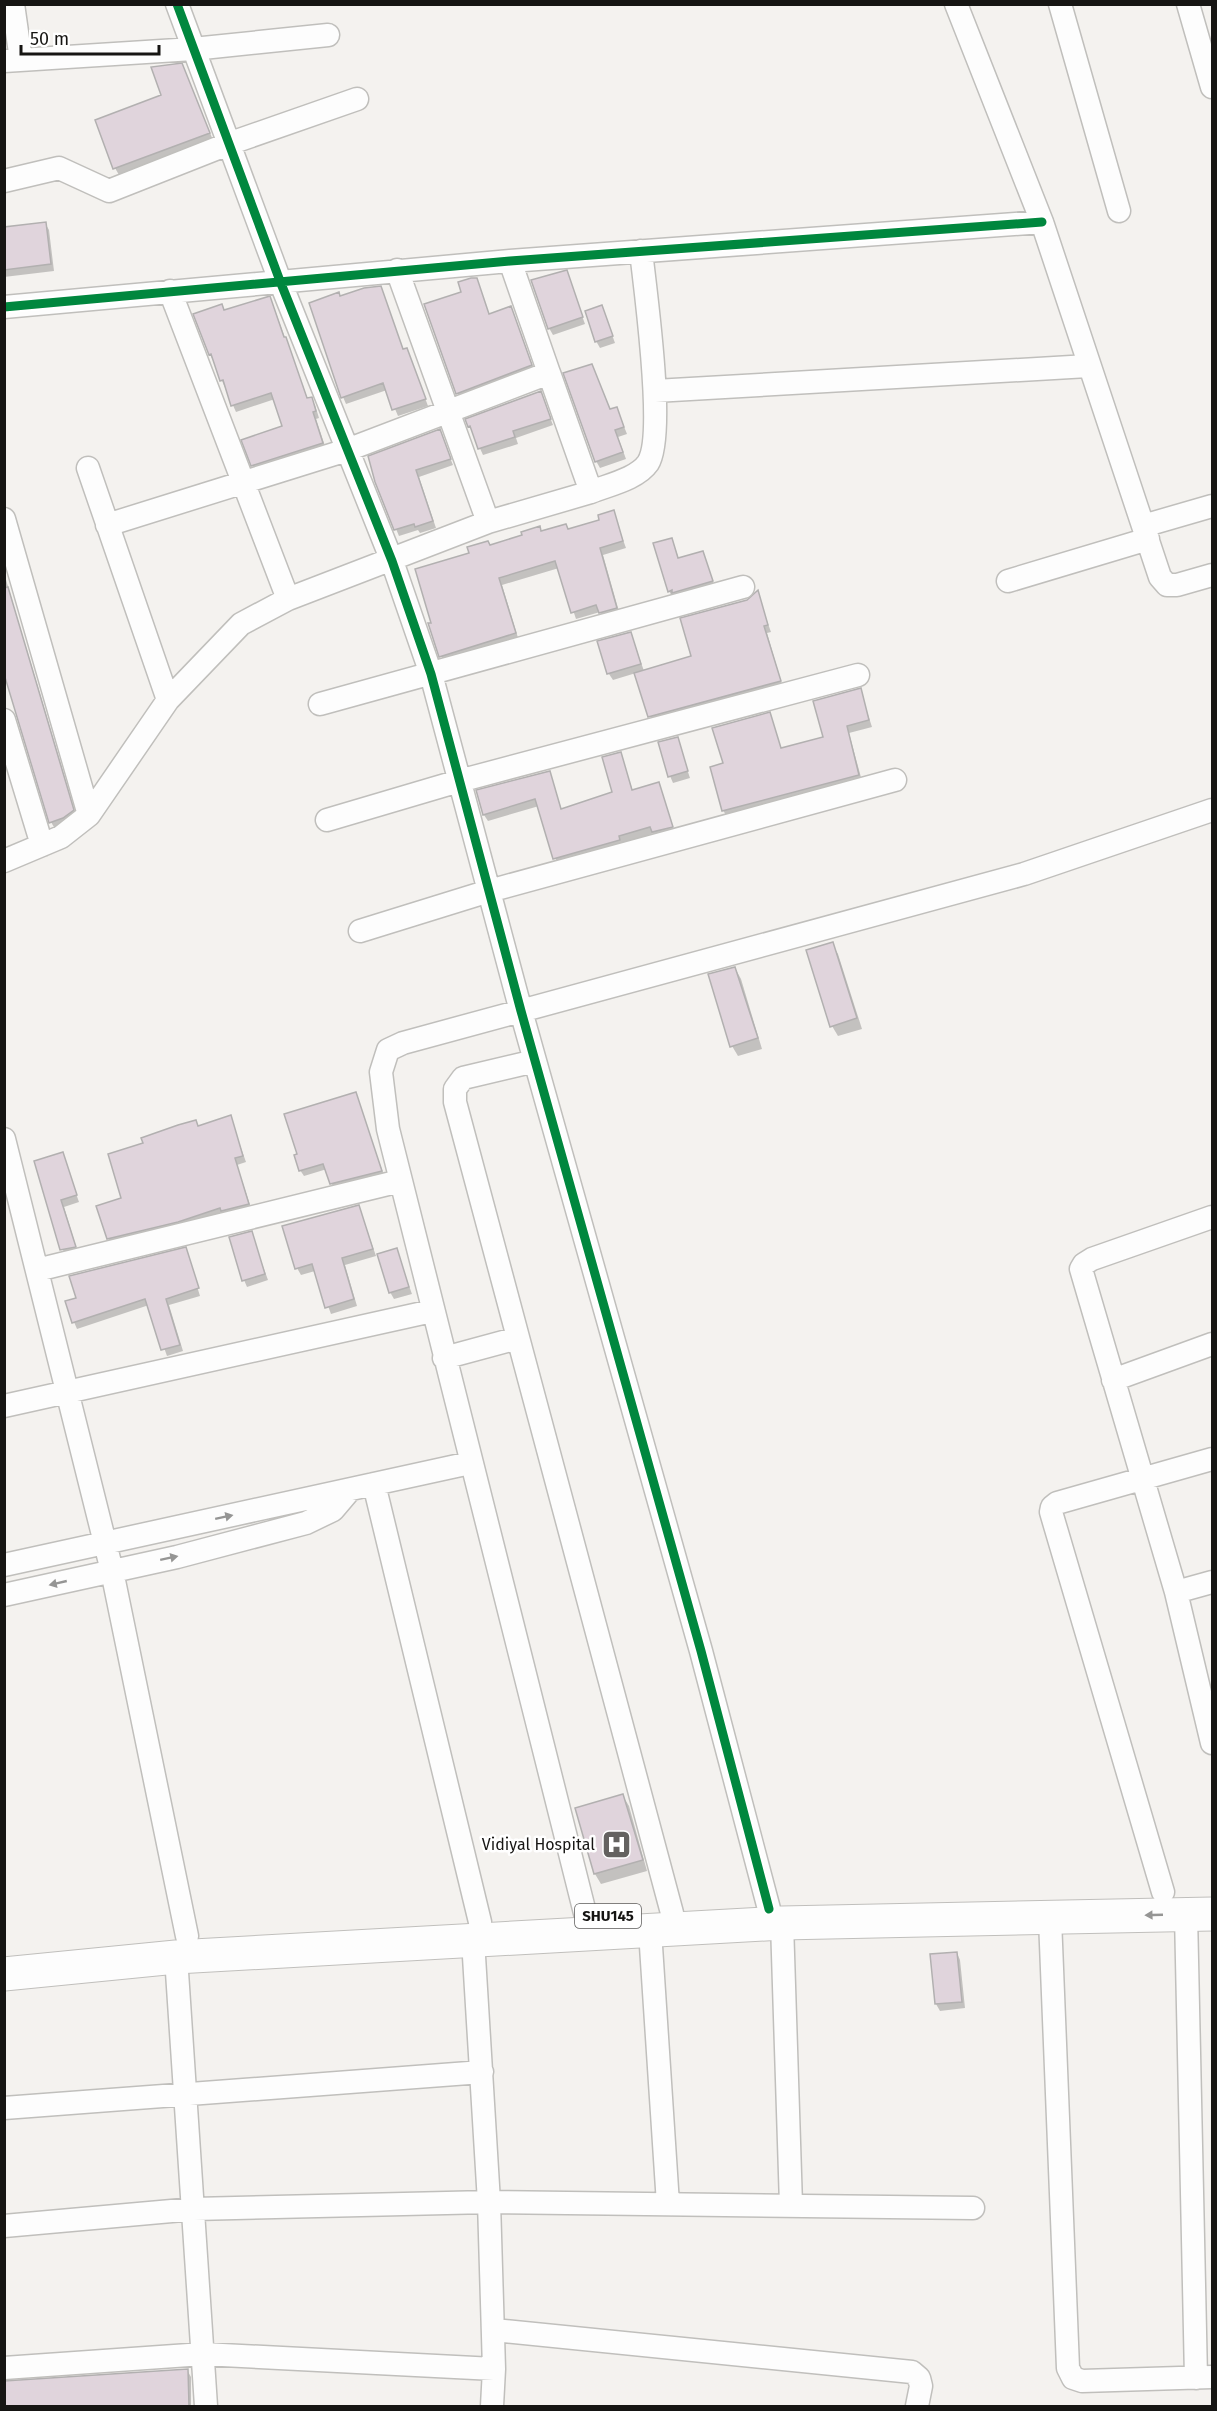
<svg xmlns="http://www.w3.org/2000/svg" width="1217" height="2411" font-family="'Fira Sans',sans-serif">
	<style>
		.shadow { fill: #0003 }
		.building { fill: #e0d4dc; stroke: #b2b0b0; stroke-width: 1.5 }
		.lines { fill: none; stroke-linecap: round; stroke-linejoin: round }
		.minor-casing { stroke: #c0bfbc; stroke-width: 25 }
		.primary-casing { stroke: #c0bfbc; stroke-width: 35 }
		.minor { stroke: #fdfdfd; stroke-width: 22 }
		.primary { stroke: #fdfdfd; stroke-width: 33 }
		.cycleway-casing { stroke: #fff; stroke-width: 13 }
		.cycleway { stroke: #00873e; stroke-width: 9 }
		.oneway { fill: #959594 }
		.labels { text-anchor: middle; stroke-width: 5; stroke-linejoin: round; paint-order: stroke }
		.shield { fill: #fff; stroke: #5c5b5a; stroke-width: 1.5 }
		.shield-label { font-size: 15px; font-weight: bold; fill: #161513 }
		.poi-label { font-size: 16px; fill: #161513; stroke: #fff; text-anchor: end }
	</style>
	<rect width="100%" height="100%" fill="#f4f2ef"/>
	<path class="shadow" d="M185,72L213,140L119,175L115,168L163,96Z
		M45,223L49,230L54,271L4,277V228Z
		M566,272L585,324L553,335L549,328Z
		M476,279L489,315L511,308L535,372L461,400L457,393L463,293Z
		M340,297L404,351L407,350L428,406L398,416L387,390L346,404L343,397Z
		M273,305L308,400L311,399L315,405L319,418L316,419L326,449L257,472L253,465L283,427L275,399L236,412L210,354L224,311Z
		M602,307L615,343L600,348L596,341Z
		M592,365L611,411L617,409L627,434L618,437L626,459L600,468L596,461Z
		M540,392L553,425L516,438L518,444L483,455L467,420Z
		M439,431L453,465L419,477L436,528L420,533L418,530L399,536L376,481Z
		M613,512L626,548L603,555L620,615L604,620L600,612L576,619L559,568L502,585L519,641L445,663L441,656L432,624L490,546L542,533L569,531L601,521Z
		M672,539L679,559L703,552L715,588L673,598L669,591Z
		M4,573L77,818L55,829L51,822L4,670Z
		M757,593L771,632L767,633L783,688L653,723L636,673L613,680L609,674L599,642L631,634L644,671L693,657Z
		M860,690L872,727L849,733L862,781L727,817L723,810L725,765L769,714L782,750L825,738Z
		M677,739L690,778L673,783L670,776Z
		M620,754L633,791L659,784L675,834L657,838L654,833L558,866L539,806L488,821L484,815L478,792L549,773L562,810L614,793Z
		M832,944L838,954L862,1029L838,1036L832,1026Z
		M735,968L741,979L762,1049L738,1056L732,1046Z
		M355,1094L385,1178L334,1190L327,1169L304,1176L300,1170Z
		M230,1117L246,1162L237,1165L252,1211L112,1245L108,1238L123,1199L198,1127Z
		M62,1154L79,1202L64,1207L78,1253L65,1256L36,1162Z
		M359,1207L376,1256L345,1265L357,1306L331,1314L315,1271L301,1275L297,1268Z
		M251,1233L268,1280L247,1287L244,1280Z
		M396,1250L412,1294L394,1299L390,1292Z
		M187,1254L200,1296L169,1305L183,1351L167,1356L149,1305L77,1329L74,1322Z
		M623,1796L629,1806L647,1871L601,1884L595,1874L576,1809Z
		M957,1953L960,1960L965,2008L940,2011L936,2004L932,1955Z
		M187,2370L191,2377V2406H4V2383Z"/>
	<path class="building" d="M182,63L210,133L113,169L95,120L161,95L151,67Z
		M46,222L51,264L4,270V227Z
		M567,270L583,317L548,329L531,280Z
		M471,278H477L489,314L511,306L532,365L456,394L424,304L461,292L458,282Z
		M381,286L403,349L407,348L426,399L392,410L383,383L341,398L309,303L339,292L340,296L364,288Z
		M270,296L284,337H286L307,398L312,397L316,411L313,412L323,443L251,466L241,440L282,426L271,393L231,406L223,380L220,381L211,354L209,355L193,314L222,304L224,310Z
		M602,305L613,336L595,342L585,311Z
		M592,364L610,409L617,407L624,427L615,430L623,452L595,462L563,373Z
		M541,391L551,419L513,431L515,437L478,449L470,426L468,427L465,419Z
		M440,429L451,459L416,470L433,521L415,527L414,524L394,530L375,482L368,456Z
		M614,510L623,541L600,548L617,608L599,613L596,605L571,613L555,561L499,578L516,633L439,657L428,623H431L415,569L469,553L467,547L488,541L490,545L522,535L521,532L540,526L541,531L566,524L568,529L599,520L598,515Z
		M672,538L678,558L703,551L713,581L672,593V590L668,592L653,543Z
		M8,587L74,810L63,818L49,823L4,674V588Z
		M758,590L768,625L764,626L781,681L648,717L634,673L691,656L680,618L747,600Z
		M631,632L641,664L607,674L597,641Z
		M861,688L869,720L847,726L859,775L722,811L710,767L723,763L712,728L770,712L781,748L823,737L813,701Z
		M678,737L688,771L668,777L658,742Z
		M621,752L632,790L659,782L673,827L652,832L650,827L619,836L620,840L553,859L535,799L483,815L476,790L550,771L561,809L612,792L602,757Z
		M833,942L857,1018L830,1027L806,950Z
		M735,967L758,1038L730,1047L708,974Z
		M356,1092L382,1171L330,1184L323,1164L299,1171L294,1155L297,1154L284,1114Z
		M231,1115L243,1156L235,1158L249,1204L221,1211L220,1208L178,1222L107,1239L96,1206L121,1198L108,1154L143,1143L141,1138L178,1125L196,1120L198,1126Z
		M63,1152L77,1195L61,1200L76,1247L60,1250L34,1161Z
		M359,1205L373,1249L342,1258L354,1299L325,1308L312,1264L295,1269L282,1226Z
		M252,1231L265,1274L242,1281L229,1237Z
		M186,1247L199,1288L166,1299L180,1345L161,1350L145,1299L72,1323L65,1301L76,1298L69,1276Z
		M397,1248L409,1287L389,1293L377,1254Z
		M623,1794L643,1860L594,1874L575,1808Z
		M957,1952L962,2002L935,2004L930,1954Z
		M188,2369L189,2406H4V2381Z"/>
	<g class="lines">
		<defs>
			<path id="minor" d="M13,4L21,60
				M177,4L280,281L392,561L431,674L521,1011L701,1651L769,1909
				M956,4L1042,222L1160,577L1167,585H1177L1212,575
				M1060,4L1119,211
				M1188,4L1212,87
				M4,61L193,49L328,35
				M4,181L59,168L109,191L228,144L357,99
				M397,270L488,522
				M170,291L288,599
				M4,307L510,261L1042,222
				M655,391L1088,366
				M88,468L168,700
				M591,492C608,485 637,479 648,463C666,435 645,289 641,251
				M4,519L89,815
				M107,525L347,450L549,373L510,261
				M1143,526L1212,506
				M1008,581L1148,539
				M320,704L743,587
				M4,720L42,845
				M327,820L459,781L858,675
				M4,861L61,837L89,815L168,700L241,624L288,599L488,522L591,492L549,373
				M360,931L489,891L895,780
				M535,1061L463,1078L455,1089V1102L672,1913
				M4,1139L112,1571L187,1936
				M1212,1217L1092,1259L1084,1264L1081,1269L1176,1592L1212,1743
				M37,1270L400,1181
				M444,1358L518,1338
				M1113,1380L1212,1344
				M4,1406L432,1311
				M374,1484L480,1922
				M4,1565L470,1463
				M1176,1592L1212,1582
				M4,1595L177,1557L306,1523L333,1510L350,1490
				M1163,1892L1051,1512L1052,1507L1057,1503L1212,1459
				M1186,1914L1196,2378
				M586,1917L388,1129L381,1072L388,1050L403,1043L1024,874L1212,810
				M1050,1919L1068,2368L1073,2378L1082,2381L1212,2377
				M782,1923L791,2205
				M650,1931L668,2204
				M473,1940L489,2202L494,2369L492,2406
				M176,1957L206,2406
				M4,2108L482,2072
				M4,2226L194,2209L489,2202L973,2208
				M494,2330L912,2372L919,2378L921,2386L917,2406
				M4,2368L203,2354L494,2369"/>
			<path id="primary" d="M4,1974L176,1957L782,1923L1212,1914"/>
		</defs>
		<use href="#minor" class="minor-casing"/>
		<use href="#primary" class="primary-casing"/>
		<use href="#minor" class="minor"/>
		<use href="#primary" class="primary"/>
		<defs>
			<path id="cycleway" d="M177,4L280,281L392,561L431,674L521,1011L701,1651L769,1909
				M4,307L510,261L1042,222"/>
		</defs>
		<use href="#cycleway" class="cycleway-casing"/>
		<use href="#cycleway" class="cycleway"/>
	</g>
	<defs><path id="oneway-solid" d="M-6-.8H1V-3.2L6.5 0L1 3.2V.8H-6Z" transform="scale(1.5)"/></defs>
	<g class="oneway">
		<use href="#oneway-solid" transform="translate(224 1517) rotate(-12)"/>
		<use href="#oneway-solid" transform="translate(169 1558) rotate(-12)"/>
		<use href="#oneway-solid" transform="translate(58 1583) rotate(167)"/>
		<use href="#oneway-solid" transform="translate(1154 1915) rotate(178)"/>
	</g>
	<defs>
		<symbol id="hospital-square" viewBox="-11 -11 22 22"><rect x="-9" y="-9" width="18" height="18" rx="4" fill="#646260" stroke="#fff"/><path d="M-5-5h3v3.5h4V-5h3V5h-3V1.5h-4V5h-3Z" fill="#fff"/></symbol>
	</defs>
	<g fill-rule="evenodd">
		<use href="#hospital-square" x="600" y="1828" width="33" height="33"/>
	</g>
	<g class="labels">
		<rect class="shield" x="575" y="1904" width="66" height="24" rx="4.5"/>
		<g class="shield-label">
			<text x="608" y="1921">SHU145</text>
		</g>
		<g class="poi-label">
			<text x="595" y="1850">Vidiyal Hospital</text>
		</g>
	</g>
	<rect width="1217" height="2411" fill="none" stroke="#161513" stroke-width="12"/>
	<path d="M21 45v9h138v-9" fill="none" stroke="#161513" stroke-width="3"/>
	<text x="30" y="45" font-size="18" fill="#161513" stroke="#ffffff" stroke-width="4.5" paint-order="stroke">50 m</text>
</svg>
